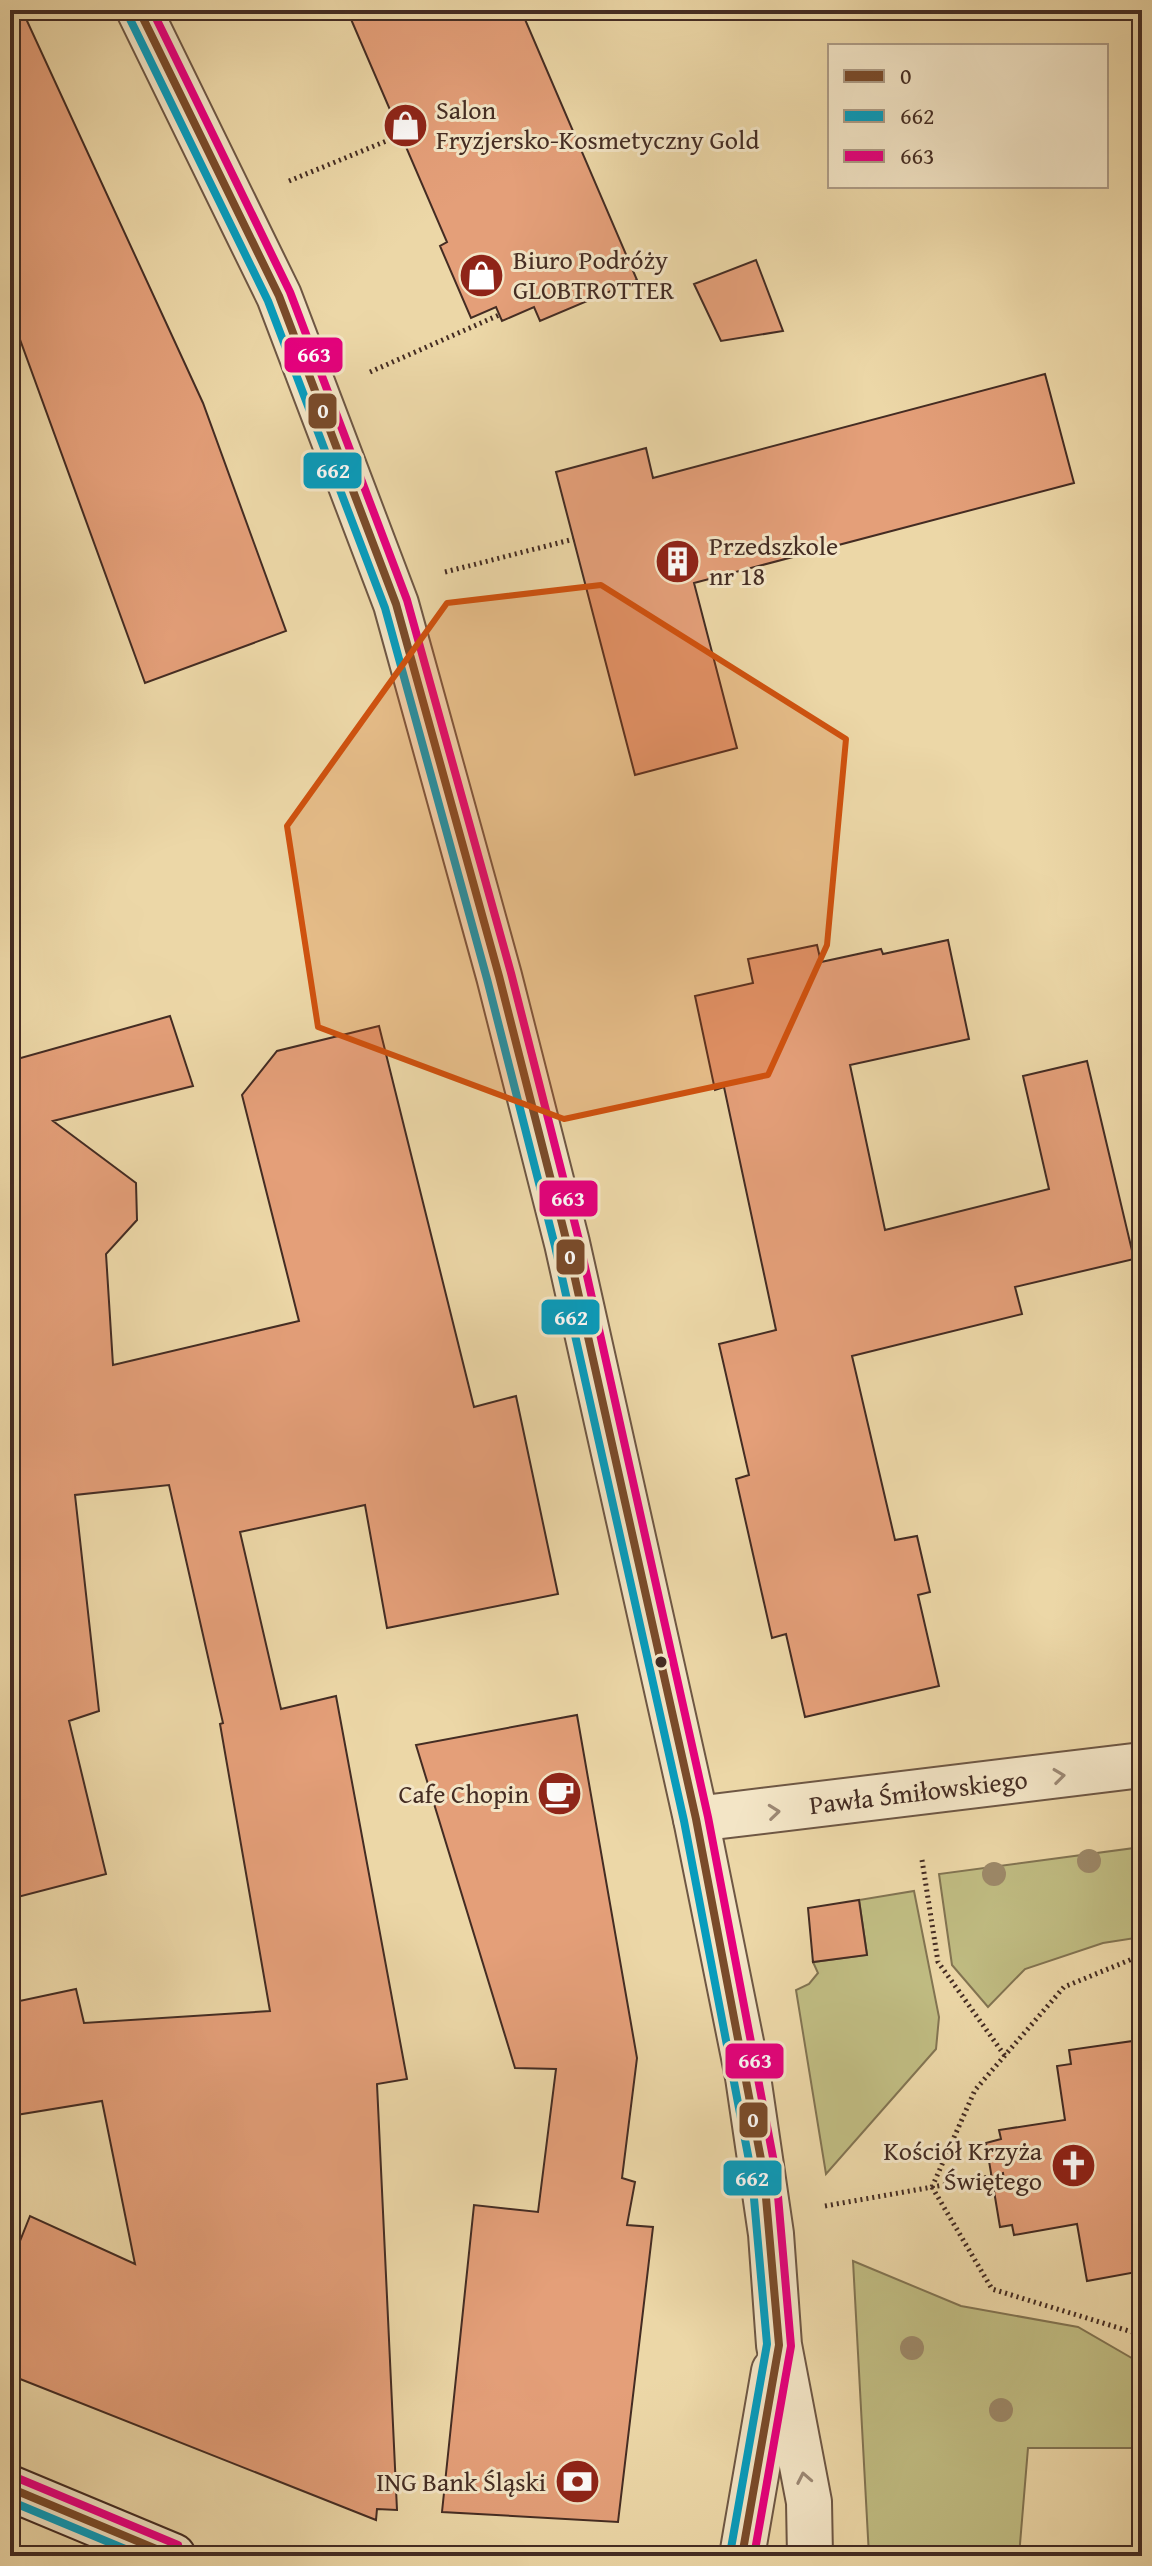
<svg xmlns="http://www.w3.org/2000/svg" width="1152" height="2566" font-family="'Gentium Book Plus',serif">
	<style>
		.green { fill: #c0bc82; stroke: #827452; stroke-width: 2 }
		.building { fill: #e49f79; stroke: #442c23; stroke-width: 2 }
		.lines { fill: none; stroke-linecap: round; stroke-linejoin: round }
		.street-casing { stroke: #6e5744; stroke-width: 48 }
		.secondary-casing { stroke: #442c23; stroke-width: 48 }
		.path { stroke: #442c23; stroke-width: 5; stroke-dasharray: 2 4; stroke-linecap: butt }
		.street { stroke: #f3e5c6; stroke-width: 44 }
		.secondary { stroke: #f3e5c6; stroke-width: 44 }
		.bus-1-casing { stroke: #f3e5c6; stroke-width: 14 }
		.bus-2-casing { stroke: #f3e5c6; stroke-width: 14 }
		.bus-3-casing { stroke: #f3e5c6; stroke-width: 14 }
		.bus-1 { stroke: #7a4b2a; stroke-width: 8 }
		.bus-2 { stroke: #079cbd; stroke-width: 8 }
		.bus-3 { stroke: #e5007d; stroke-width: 8 }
		.tree { fill: #9d8969 }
		.oneway { stroke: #9c8874 }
		.marked { fill: #cf520f; fill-opacity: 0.2; stroke: #cf520f; stroke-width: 6; stroke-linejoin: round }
		.bus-dot { fill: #442c23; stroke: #f3e5c6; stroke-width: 3 }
		.labels { text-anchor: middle; stroke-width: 6; stroke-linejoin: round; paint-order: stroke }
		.poi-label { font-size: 26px; fill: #442c23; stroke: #f3e5c6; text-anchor: start }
		.street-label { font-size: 26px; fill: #442c23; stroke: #f3e5c6 }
		.line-badge { stroke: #f3e5c6; stroke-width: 3 }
		.badge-label { font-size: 22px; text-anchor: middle; font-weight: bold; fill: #fff }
	</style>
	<rect width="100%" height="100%" fill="#ecd7a7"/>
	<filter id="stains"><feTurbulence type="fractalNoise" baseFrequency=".0025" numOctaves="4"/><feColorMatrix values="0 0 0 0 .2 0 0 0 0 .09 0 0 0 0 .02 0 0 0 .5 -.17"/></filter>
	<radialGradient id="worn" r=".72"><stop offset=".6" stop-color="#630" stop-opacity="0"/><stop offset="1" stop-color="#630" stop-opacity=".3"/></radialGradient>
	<path class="green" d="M1142,1847V1937L1103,1943L1025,1969L988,2007L952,1965L939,1874Z
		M914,1891L939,2017L936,2049L826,2174L796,1990L809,1984L818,1973L813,1962L867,1955L859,1900Z
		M853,2261L961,2306L1078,2327L1142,2364V2448H1028L1019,2556H869Z"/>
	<path class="building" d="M10,10H22L203,403L286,631L145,683L10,312Z
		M347,10H521L637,280L540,321L534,307L502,321L496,307L471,318L440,246L447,242Z
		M756,260L783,331L721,341L694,284Z
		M1045,374L1074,483L694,583L737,748L635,775L556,472L646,448L653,478Z
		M948,940L969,1039L850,1065L885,1230L1049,1189L1023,1076L1087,1061L1134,1259L1015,1287L1022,1314L852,1356L895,1540L917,1536L930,1592L918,1595L939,1686L805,1717L786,1634L772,1638L736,1479L749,1475L719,1344L776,1330L724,1087L715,1090L695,996L753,983L748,959L817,945L821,962L881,949L883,954Z
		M170,1016L193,1086L53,1121L136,1183L137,1220L106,1254L113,1365L299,1321L242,1095L277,1051L379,1026L474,1407L516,1396L558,1594L387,1628L365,1505L240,1532L281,1709L336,1696L407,2079L377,2084L397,2510L377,2509L376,2520L10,2375V2266L30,2216L135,2264L102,2101L10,2116V2003L76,1989L84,2023L270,2011L220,1724L223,1723L169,1485L75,1495L99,1711L69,1721L106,1874L10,1899V1061Z
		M577,1715L637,2058L622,2178L635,2182L627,2225L653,2227L618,2522L442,2512L474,2205L538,2212L556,2069L515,2068L416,1745Z
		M859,1900L867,1955L813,1962L808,1908Z
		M1133,2041L1135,2053L1142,2052V2271L1087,2281L1077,2224L1014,2235L1012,2225L1000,2227L986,2143L1001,2139L999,2130L1065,2120L1057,2066L1071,2064L1069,2050Z"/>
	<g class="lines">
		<defs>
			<g id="street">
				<path d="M139,10L279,296L396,604L499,976L567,1243L696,1819L748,2077L771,2234L779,2345L809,2502L810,2556"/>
				<path id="s1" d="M696,1819L1142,1765"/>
				<path d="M742,2556L774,2371"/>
			</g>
			<path id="secondary" d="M10,2488L173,2556"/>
		</defs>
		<use href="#street" class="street-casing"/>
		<use href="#secondary" class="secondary-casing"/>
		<path class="path" d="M289,181L401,135
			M370,372L499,315
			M445,572L574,539
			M922,1860L938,1962L1005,2056
			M932,2187L975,2090L1064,1987L1142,1955
			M932,2187L992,2289L1142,2335
			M825,2206L1006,2174"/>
		<use href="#street" class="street"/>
		<use href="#secondary" class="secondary"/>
		<defs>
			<path id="bus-1" d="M139,10L279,296L396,604L499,976L567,1243L696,1819L764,2175L779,2345L742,2556
				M10,2488L173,2556"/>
			<path id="bus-2" d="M128,15L268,301L385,608L487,979L555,1246L684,1821L752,2176L767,2344L730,2554
				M10,2501L142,2556"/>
			<path id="bus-3" d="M152,10L290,292L407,600L511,973L579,1240L708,1817L776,2173L791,2346L754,2556
				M15,2477L178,2545"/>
		</defs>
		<use href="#bus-1" class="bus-1-casing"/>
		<use href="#bus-2" class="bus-2-casing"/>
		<use href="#bus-3" class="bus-3-casing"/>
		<use href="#bus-1" class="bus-1"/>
		<use href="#bus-2" class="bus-2"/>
		<use href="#bus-3" class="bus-3"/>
	</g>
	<g class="tree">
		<circle cx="1089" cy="1861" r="12"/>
		<circle cx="994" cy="1874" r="12"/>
		<circle cx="912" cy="2348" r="12"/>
		<circle cx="1001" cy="2410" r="12"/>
	</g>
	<defs><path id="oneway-chevron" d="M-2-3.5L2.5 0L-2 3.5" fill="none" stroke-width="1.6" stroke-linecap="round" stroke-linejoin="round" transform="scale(2)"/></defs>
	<g class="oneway">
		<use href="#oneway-chevron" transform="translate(1059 1776) rotate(-7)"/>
		<use href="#oneway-chevron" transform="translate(774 1812) rotate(-6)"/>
		<use href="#oneway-chevron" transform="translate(804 2478) rotate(-101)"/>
	</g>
	<path class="marked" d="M601,585L846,739L827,945L768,1075L564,1119L318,1027L287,826L447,603Z"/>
	<defs>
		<symbol id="shop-disc" viewBox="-11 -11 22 22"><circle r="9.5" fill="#8f2418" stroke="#f3e5c6"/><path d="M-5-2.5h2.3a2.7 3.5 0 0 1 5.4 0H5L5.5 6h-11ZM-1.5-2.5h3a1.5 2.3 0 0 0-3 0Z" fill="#fff"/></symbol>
		<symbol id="building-disc" viewBox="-11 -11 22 22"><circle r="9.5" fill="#8f2418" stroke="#f3e5c6"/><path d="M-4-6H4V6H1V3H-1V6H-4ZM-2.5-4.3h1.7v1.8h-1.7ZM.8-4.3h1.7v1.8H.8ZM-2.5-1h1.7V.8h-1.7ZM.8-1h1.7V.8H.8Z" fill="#fff"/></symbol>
		<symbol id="cafe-disc" viewBox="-11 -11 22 22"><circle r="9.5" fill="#8f2418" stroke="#f3e5c6"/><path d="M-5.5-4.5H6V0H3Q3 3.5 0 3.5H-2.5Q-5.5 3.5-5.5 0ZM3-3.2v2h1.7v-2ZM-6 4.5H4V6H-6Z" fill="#fff"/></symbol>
		<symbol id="church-disc" viewBox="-11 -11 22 22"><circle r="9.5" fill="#8f2418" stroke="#f3e5c6"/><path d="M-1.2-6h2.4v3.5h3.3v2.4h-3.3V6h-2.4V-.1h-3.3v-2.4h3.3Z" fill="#fff"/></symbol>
		<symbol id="bank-disc" viewBox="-11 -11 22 22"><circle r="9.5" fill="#8f2418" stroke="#f3e5c6"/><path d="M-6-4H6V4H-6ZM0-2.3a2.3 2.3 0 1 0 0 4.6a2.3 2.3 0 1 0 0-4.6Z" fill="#fff"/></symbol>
	</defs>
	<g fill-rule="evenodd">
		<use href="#shop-disc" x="380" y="100" width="51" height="51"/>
		<use href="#shop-disc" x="456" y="250" width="51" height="51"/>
		<use href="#building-disc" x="652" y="536" width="51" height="51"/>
		<use href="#cafe-disc" x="534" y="1768" width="51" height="51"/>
		<use href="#church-disc" x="1048" y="2140" width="51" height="51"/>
		<use href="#bank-disc" x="552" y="2456" width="51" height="51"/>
	</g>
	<circle class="bus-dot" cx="661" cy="1662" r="7"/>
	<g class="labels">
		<g class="poi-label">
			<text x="436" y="119">Salon<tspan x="436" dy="30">Fryzjersko-Kosmetyczny Gold</tspan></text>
			<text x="513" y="269">Biuro Podróży<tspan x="513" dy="30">GLOBTROTTER</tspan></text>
			<text x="709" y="555">Przedszkole<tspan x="709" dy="30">nr 18</tspan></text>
			<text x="529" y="1803" text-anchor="end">Cafe Chopin</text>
			<text x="1042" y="2160" text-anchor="end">Kościół Krzyża<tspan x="1042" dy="30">Świętego</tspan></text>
			<text x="546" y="2491" text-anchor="end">ING Bank Śląski</text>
		</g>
		<g class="street-label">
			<text dy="9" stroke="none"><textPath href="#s1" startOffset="224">Pawła Śmiłowskiego</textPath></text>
		</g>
	</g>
	<g class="line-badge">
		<rect x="283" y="336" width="61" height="38" rx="8" fill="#e5007d"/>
		<rect x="307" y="392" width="31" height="38" rx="8" fill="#7a4b2a"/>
		<rect x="302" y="451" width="61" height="39" rx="8" fill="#079cbd"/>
		<rect x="538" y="1179" width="61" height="39" rx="8" fill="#e5007d"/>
		<rect x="555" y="1238" width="31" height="38" rx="8" fill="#7a4b2a"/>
		<rect x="540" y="1298" width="61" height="38" rx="8" fill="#079cbd"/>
		<rect x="724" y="2042" width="61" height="38" rx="8" fill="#e5007d"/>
		<rect x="738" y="2101" width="31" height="38" rx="8" fill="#7a4b2a"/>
		<rect x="722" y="2159" width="61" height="38" rx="8" fill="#079cbd"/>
	</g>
	<g class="badge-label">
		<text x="314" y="362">663</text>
		<text x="323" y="418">0</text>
		<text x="333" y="478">662</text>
		<text x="568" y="1206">663</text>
		<text x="570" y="1264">0</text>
		<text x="571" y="1325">662</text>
		<text x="755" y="2068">663</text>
		<text x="753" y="2127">0</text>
		<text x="752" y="2186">662</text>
	</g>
	<rect width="1152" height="2566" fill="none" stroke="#ecd7a7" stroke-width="40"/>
	<rect x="12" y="12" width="1128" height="2542" fill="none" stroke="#442c23" stroke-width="4"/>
	<rect x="20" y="20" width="1112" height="2526" fill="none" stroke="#442c23" stroke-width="2"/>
	<rect x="828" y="44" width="280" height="144" fill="#f3e5c6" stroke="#ad9b85" stroke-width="2"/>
	<rect x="844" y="70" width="40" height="12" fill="#7a4b2a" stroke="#ad9b85" stroke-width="2"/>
	<text x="900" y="84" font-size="24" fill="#442c23">0</text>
	<rect x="844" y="110" width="40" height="12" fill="#079cbd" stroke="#ad9b85" stroke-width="2"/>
	<text x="900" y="124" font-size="24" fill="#442c23">662</text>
	<rect x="844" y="150" width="40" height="12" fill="#e5007d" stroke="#ad9b85" stroke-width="2"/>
	<text x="900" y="164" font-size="24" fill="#442c23">663</text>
	<rect width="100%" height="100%" filter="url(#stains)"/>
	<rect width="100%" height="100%" fill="url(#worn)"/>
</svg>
